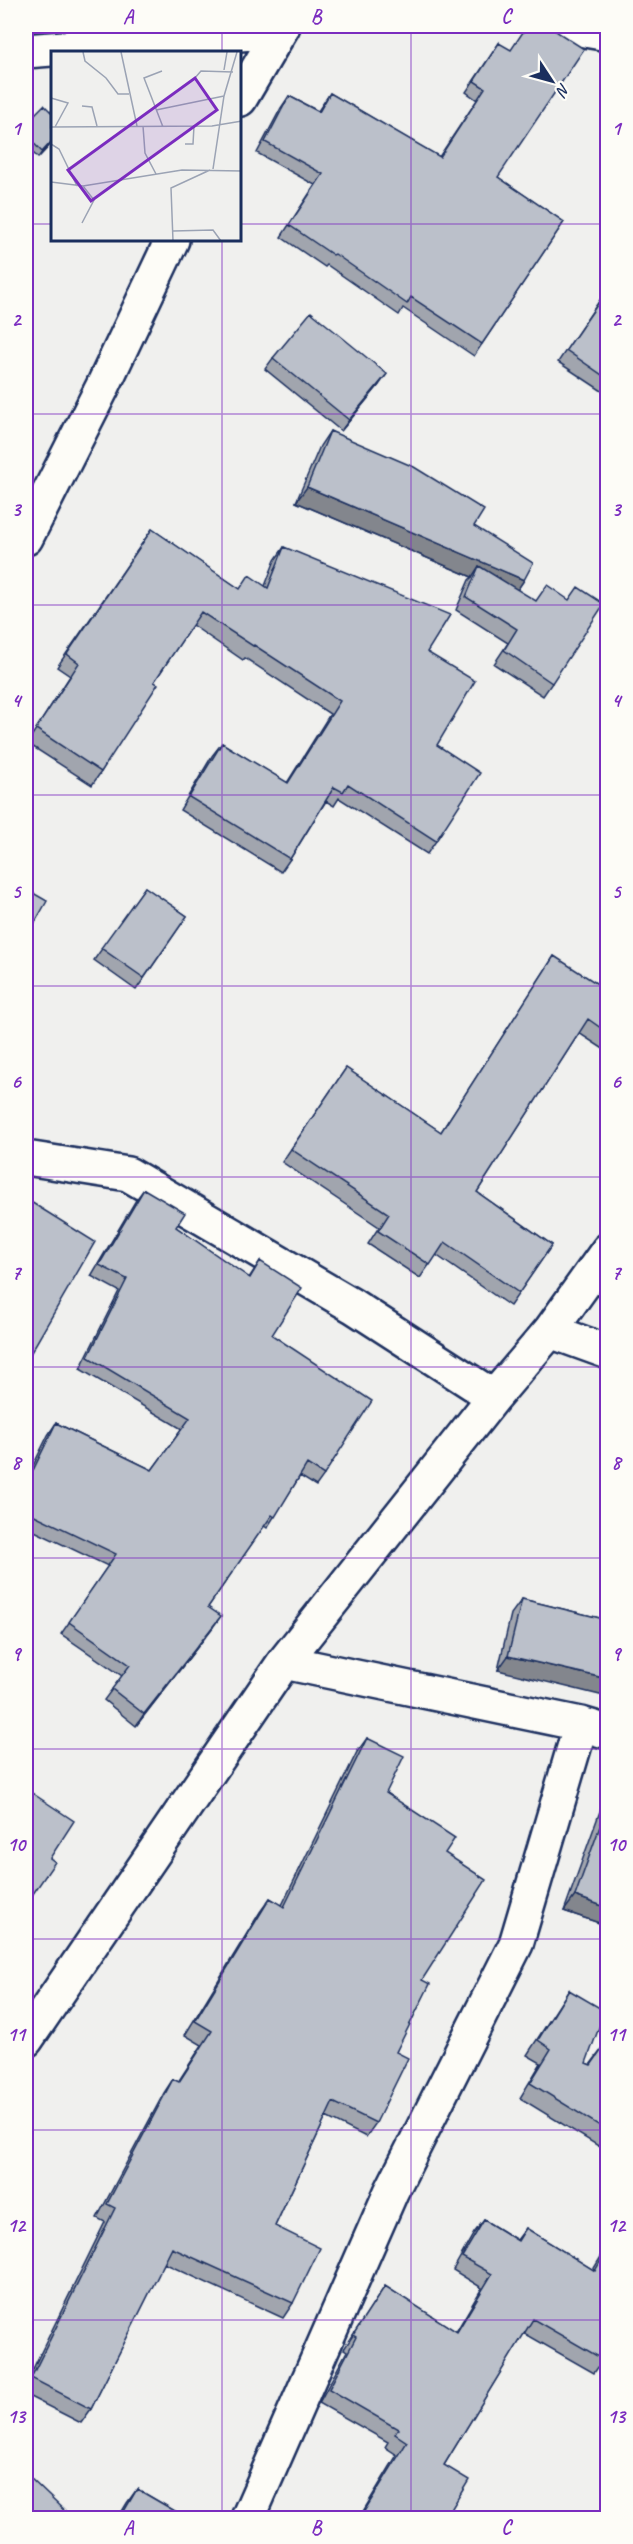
<svg xmlns="http://www.w3.org/2000/svg" width="633" height="2544" font-family="Caveat,sans-serif">
	<style>
		.lines { fill: none; stroke-linecap: round; stroke-linejoin: round }
		.street-casing { stroke: #1b2f5e; stroke-width: 38 }
		.street { stroke: #fdfcf7; stroke-width: 33 }
		.wall { fill: #a1a5ae; stroke: #1b2f5e; stroke-width: 1.5 }
		.shaded-wall { fill: #83868d; stroke: #1b2f5e; stroke-width: 1.5 }
		.building { fill: #bbc0ca; stroke: #1b2f5e; stroke-width: 1.5 }
		.grid { fill: none; stroke: #7b2cbf; stroke-width: 1.5; stroke-opacity: 0.55 }
		.inset-road { fill: none; stroke: #9ba3b4; stroke-width: 1.5 }
		.view { fill: #7b2cbf; fill-opacity: 0.15; stroke: #7b2cbf; stroke-width: 3 }
		.inset-edge { fill: none; stroke: #1b2f5e; stroke-width: 3 }
		.neatline { fill: none; stroke: #7b2cbf; stroke-width: 2 }
		.grid-label { font-size: 20px; text-anchor: middle; font-weight: bold; fill: #7b2cbf }
	</style>
	<rect width="100%" height="100%" fill="#f0f0ee"/>
	<filter id="ink" filterUnits="userSpaceOnUse"><feTurbulence type="fractalNoise" baseFrequency=".0167" numOctaves="2"/><feDisplacementMap in="SourceGraphic" scale="12" xChannelSelector="R" yChannelSelector="G"/><feConvolveMatrix kernelMatrix="1 2 1 2 8 2 1 2 1" color-interpolation-filters="sRGB"/></filter>
	<g filter="url(#ink)">
		<g class="lines">
			<defs>
				<path id="street" d="M562,26L608,34
					M26,51L278,31
					M240,99L283,26
					M26,538L103,386L172,240
					M26,1158L128,1174L353,1306L494,1397
					M550,1331L608,1352
					M284,1662L581,1724L608,1732
					M26,2040L284,1662L494,1397L550,1331L608,1250
					M248,2518L391,2192L516,1944L581,1724"/>
			</defs>
			<use href="#street" class="street-casing"/>
			<use href="#street" class="street"/>
		</g>
		<path class="wall" d="M499,43L498,177L564,222L474,356L403,308L399,315L327,265L325,267L281,237L315,185L257,153L281,108L289,96L318,111L330,93L439,157L477,100L466,92Z
			M26,123L52,143L38,158L26,146Z
			M608,288V395L558,362Z
			M273,358L379,385L341,431L265,369Z
			M330,431L474,526L524,580L517,590L552,683L543,696L494,664L508,643L456,610L469,580L472,577L296,502L320,446Z
			M152,529L240,589L265,586L275,560L284,547L427,652L437,745L436,841L427,854L339,798L334,806L326,801L290,859L281,872L180,810L212,756L222,743L287,783L330,714L245,658L243,660L192,625L154,682L101,772L92,785L27,743L70,676L57,667Z
			M145,887L187,916L136,990L94,960Z
			M554,956L608,994V1052L579,1033L477,1192L552,1245L510,1306L436,1255L420,1278L368,1244L379,1227L282,1162L346,1068L441,1132Z
			M144,1189L176,1227L249,1278L260,1261L272,1335L324,1475L316,1486L300,1476L267,1528L264,1526L208,1607L213,1627L136,1726L104,1700L122,1676L61,1634L108,1566L26,1527V1480L48,1435L56,1423L152,1470L182,1429L80,1369L119,1291L91,1276L136,1200Z
			M522,1599L608,1620L498,1670L511,1614Z
			M367,1738L386,1793L445,1853L422,1980L396,2052L376,2123L366,2137L326,2117L275,2226L293,2303L283,2318L164,2263L91,2409L81,2423L26,2395V2383L105,2222L97,2218L164,2093L173,2079L178,2082L202,2045L185,2035L260,1912L270,1898L282,1905L357,1752Z
			M608,1789V1926L564,1911Z
			M569,1990L586,2063L590,2065L608,2041V2152L520,2098L541,2063L527,2055Z
			M484,2220L517,2240L526,2228L593,2270L608,2245V2353L594,2373L524,2333L444,2465L446,2518H359L397,2455L385,2447L388,2442L319,2403L347,2351L344,2349L385,2286L456,2332L482,2288L453,2270L474,2233Z
			M137,2489L187,2518H118L127,2503Z"/>
		<path class="shaded-wall" d="M52,141V143L38,158L42,152Z
			M387,374L379,385L341,431L349,420Z
			M307,487L524,580L514,595L479,566L472,577L296,502Z
			M221,1616L213,1627L136,1726L144,1714Z
			M508,1656L608,1679V1697L498,1670Z
			M575,1896L608,1908V1926L564,1911Z"/>
		<path class="building" d="M527,26H548L584,49L498,177L564,222L482,344L411,297L407,304L335,254L333,255L289,225L323,174L265,142L289,96L319,112L330,93L440,157L485,88L474,81L499,43L511,50Z
			M44,105L52,113V141L42,152L26,135V123Z
			M608,289V379L566,350Z
			M311,312L387,374L349,420L273,358Z
			M330,431L414,467L484,510L474,526L533,563L524,580L307,487Z
			M152,529L240,589L249,575L268,588L284,547L450,615L427,652L475,681L437,745L480,773L436,841L348,784L343,792L334,787L290,859L189,797L222,743L288,783L340,701L254,645L253,646L201,612L154,682L158,684L101,772L36,729L79,663L67,654Z
			M479,566L536,601L547,585L569,600L578,587L604,604L552,683L504,650L517,629L466,597Z
			M145,887L187,916L144,978L101,948Z
			M26,889L47,901L26,938Z
			M554,956L607,990L605,993L608,994V1033L588,1019L477,1192L552,1245L519,1293L445,1242L430,1265L378,1231L389,1214L291,1149L346,1068L441,1132Z
			M144,1189L185,1213L176,1227L250,1278L260,1261L302,1288L272,1335L372,1401L324,1475L307,1464L275,1517L272,1515L208,1607L221,1616L144,1714L112,1689L130,1665L69,1622L116,1554L26,1511V1485L56,1423L152,1470L190,1418L88,1357L127,1279L99,1265Z
			M26,1199L95,1242L26,1361Z
			M522,1599L608,1620V1679L508,1656Z
			M367,1738L404,1756L386,1793L455,1838L445,1853L486,1880L422,1980L430,1984L396,2052L408,2058L376,2123L333,2102L275,2226L320,2248L293,2303L172,2248L91,2409L31,2378L115,2208L107,2204L173,2079L179,2082L212,2031L195,2021L270,1898L284,1907Z
			M26,1789L74,1821L50,1858L55,1862L26,1904Z
			M608,1804V1908L575,1896Z
			M569,1990L605,2011L586,2063L591,2065L608,2041V2131L530,2083L551,2049L538,2040Z
			M484,2220L518,2241L526,2228L595,2271L608,2248V2353L604,2360L533,2319L444,2465L469,2480L446,2518H360L407,2442L395,2434L398,2429L329,2389L356,2337L353,2335L385,2286L457,2332L492,2274L462,2257Z
			M26,2474L72,2518H26Z
			M137,2489L187,2518H120Z"/>
	</g>
	<path class="grid" d="M222,26V52M411,26V2518M26,224H52M240,224H608M222,240V2518M26,414H608M26,605H608M26,795H608M26,986H608M26,1177H608M26,1367H608M26,1558H608M26,1749H608M26,1939H608M26,2130H608M26,2320H608"/>
	<g transform="translate(51 51)">
		<rect width="190" height="190" fill="#f0f0ee"/>
		<path class="inset-road" d="M32,1L34,10L55,27L67,43H78M70,1L86,75M173,19L176,1M111,20L93,27L112,76M143,28L150,20L182,21M0,47L17,52L4,76M31,55L41,56L46,75M105,59L173,45M92,75L94,102L105,123M0,76L161,75L191,70M0,93L8,98L26,135M134,93H142L143,75M162,118L173,45L186,1M0,131L32,135L131,119L191,120M31,172L43,149L32,135M122,180L162,179L170,190M122,190L120,137L159,119"/>
		<path class="view" d="M144,27L166,59L40,150L17,119Z"/>
		<rect width="190" height="190" class="inset-edge"/>
	</g>
	<rect width="633" height="2544" fill="none" stroke="#fdfcf7" stroke-width="66"/>
	<g transform="translate(552 81) rotate(126)" stroke="#fdfcf7" stroke-width="4.5" paint-order="stroke">
	<path d="M0-4.5L10 22L0 15L-10 22Z" fill="#1b2f5e"/>
	<text y="-9" font-size="16" font-weight="bold" text-anchor="middle" fill="#1b2f5e">N</text>
	</g>
	<rect x="33" y="33" width="567" height="2478" class="neatline"/>
	<g class="grid-label">
		<text x="128" y="23">A</text>
		<text x="316" y="23">B</text>
		<text x="506" y="23">C</text>
		<text x="16" y="135">1</text>
		<text x="616" y="135">1</text>
		<text x="16" y="326">2</text>
		<text x="616" y="326">2</text>
		<text x="16" y="516">3</text>
		<text x="616" y="516">3</text>
		<text x="16" y="707">4</text>
		<text x="616" y="707">4</text>
		<text x="16" y="898">5</text>
		<text x="616" y="898">5</text>
		<text x="16" y="1088">6</text>
		<text x="616" y="1088">6</text>
		<text x="16" y="1279">7</text>
		<text x="616" y="1279">7</text>
		<text x="16" y="1469">8</text>
		<text x="616" y="1469">8</text>
		<text x="16" y="1660">9</text>
		<text x="616" y="1660">9</text>
		<text x="16" y="1851">10</text>
		<text x="616" y="1851">10</text>
		<text x="16" y="2041">11</text>
		<text x="616" y="2041">11</text>
		<text x="16" y="2232">12</text>
		<text x="616" y="2232">12</text>
		<text x="16" y="2423">13</text>
		<text x="616" y="2423">13</text>
		<text x="128" y="2534">A</text>
		<text x="316" y="2534">B</text>
		<text x="506" y="2534">C</text>
	</g>
</svg>
